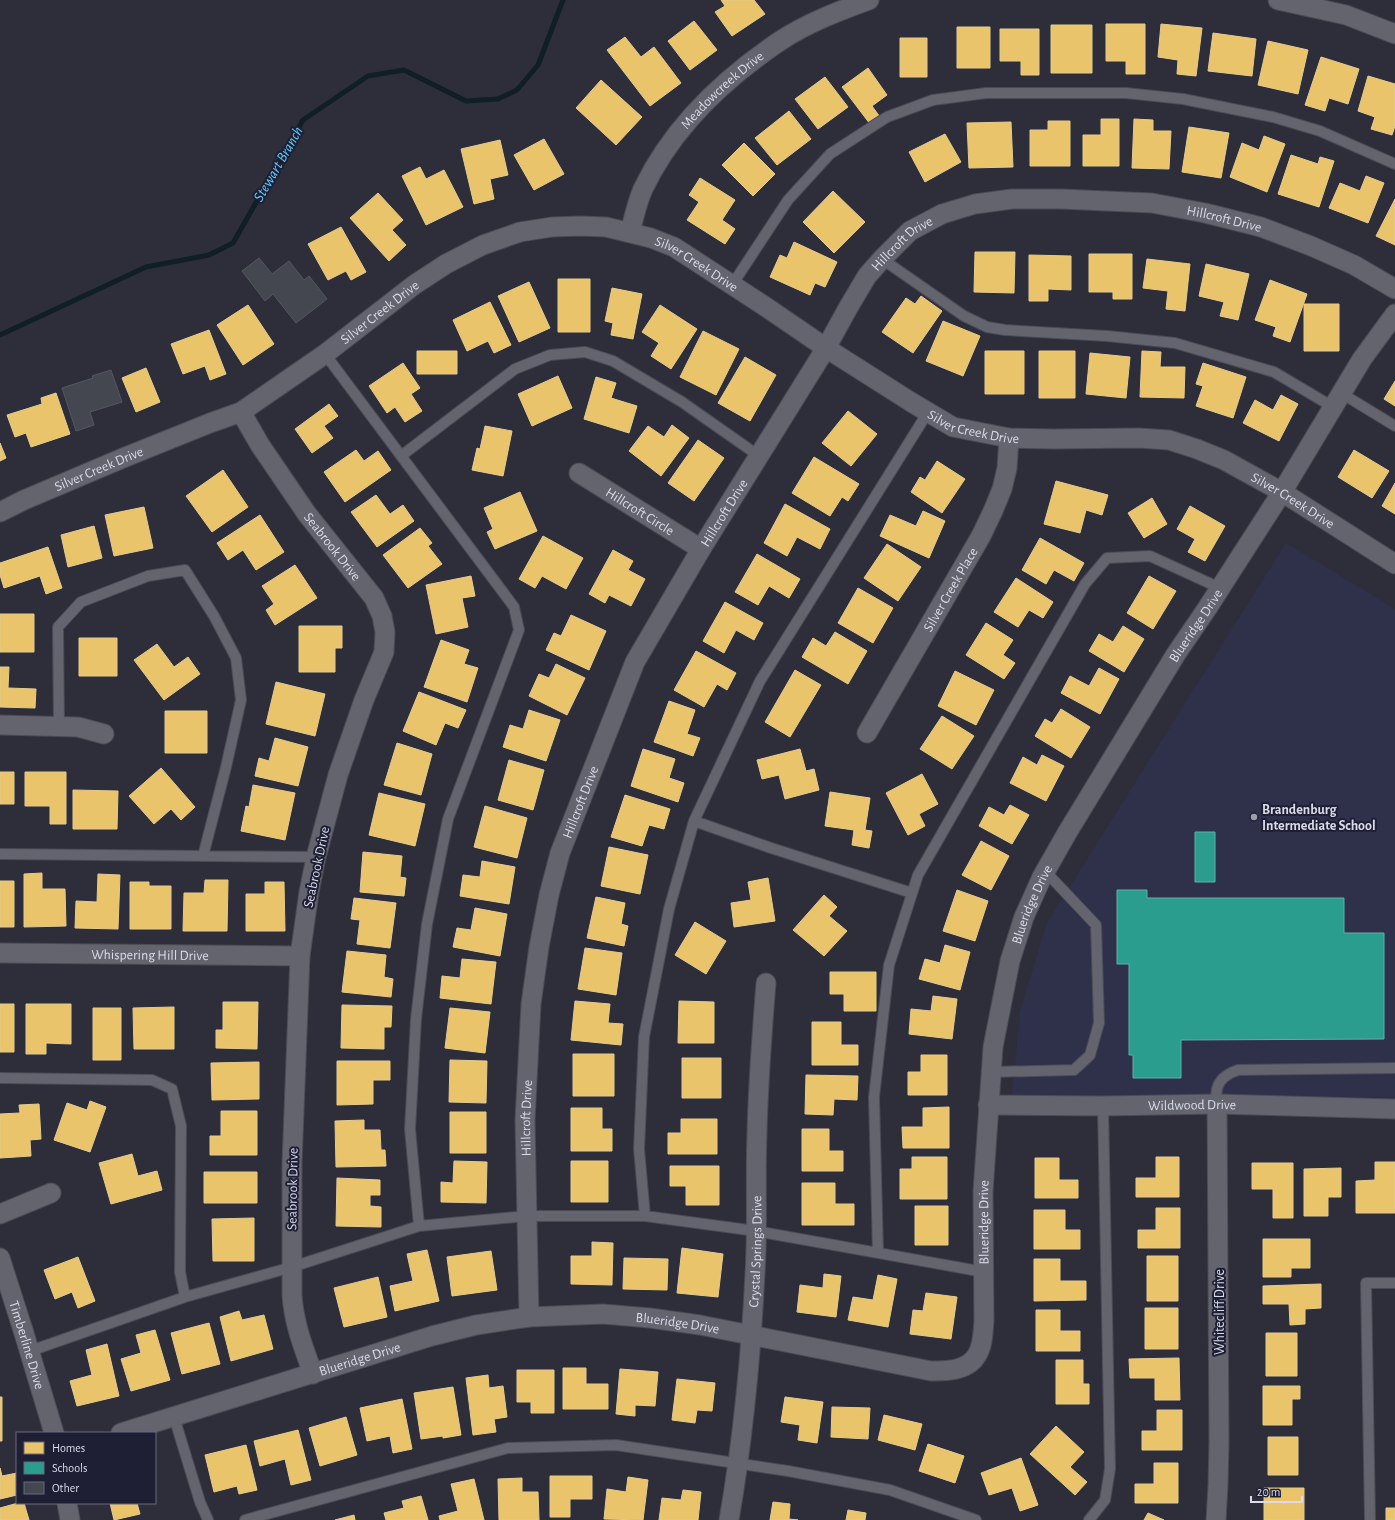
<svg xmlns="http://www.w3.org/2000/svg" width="1395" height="1520" font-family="'Alegreya Sans',sans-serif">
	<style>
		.built { fill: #2f314a }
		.homes { fill: #e9c46a; stroke: #e4cb90 }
		.schools { fill: #2a9d8f; stroke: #5eb0aa }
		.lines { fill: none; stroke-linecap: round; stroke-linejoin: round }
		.stream { stroke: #101e25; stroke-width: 5 }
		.building { fill: #444750; stroke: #535760 }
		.service-casing { stroke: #4a4b55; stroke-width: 12 }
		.minor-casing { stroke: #4a4b55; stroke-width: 21 }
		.service { stroke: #63646e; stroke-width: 10 }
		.minor { stroke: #63646e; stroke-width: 19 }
		.poi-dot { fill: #9d9eac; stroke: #1e1f35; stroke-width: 1.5 }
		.labels { text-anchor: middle; stroke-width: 4; stroke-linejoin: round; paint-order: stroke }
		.street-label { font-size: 14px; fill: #d9dbea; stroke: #1e1f35 }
		.poi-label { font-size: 14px; font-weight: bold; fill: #d9dbea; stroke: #1e1f35; text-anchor: start }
		.water-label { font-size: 15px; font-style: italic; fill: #5eceff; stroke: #1e1f35 }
	</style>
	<rect width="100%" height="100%" fill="#2e2e3a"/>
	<path class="built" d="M1286,543L1395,609V1097L1012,1098L1020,1011L1047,923Z"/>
	<path class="homes" d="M721,0H754L765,14L732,36L715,12L725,6Z
		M694,21L717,50L690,70L668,41Z
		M1106,24H1145V74H1126V61H1106Z
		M1161,24L1202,28L1196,76L1177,74L1178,60L1158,57Z
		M1051,25H1092V73H1051Z
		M957,27H990V68H957Z
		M1000,29H1039V75H1021V61H1000Z
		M1213,33L1256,39L1252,76L1208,71Z
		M625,37L641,57L654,47L681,83L650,106L607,50Z
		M900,38H927V77H900Z
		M1268,41L1308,50L1298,94L1258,85Z
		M1321,57L1359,69L1348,104L1329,98L1325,111L1305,105Z
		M868,68L887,95L872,106L880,117L870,124L842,87Z
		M1368,76L1395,84V126L1392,135L1371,129L1375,117L1358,111Z
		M825,77L848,107L818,129L795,99Z
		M601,80L642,117L616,145L576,108Z
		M789,111L811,139L777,165L755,138Z
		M1101,119H1119V166H1083V135H1101Z
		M1134,119L1153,120V131H1171L1169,169L1132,168Z
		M1048,121H1070V166H1030V130H1048Z
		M1011,122L1013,167L969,168L967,123Z
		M1189,127L1229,133L1221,178L1182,172Z
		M945,134L961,162L925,182L909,152Z
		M1264,136L1285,144L1267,192L1230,177L1242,143L1259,150Z
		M544,139L564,174L534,190L514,155Z
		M500,140L508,175L490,179L494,199L474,204L461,149Z
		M744,143L775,174L753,196L722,165Z
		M1291,155L1318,164L1320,157L1334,161L1319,207L1278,194Z
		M420,167L426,179L444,170L463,207L426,225L402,176Z
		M1366,176L1384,183L1368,223L1329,208L1340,183L1360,191Z
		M700,178L735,200L722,220L735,229L725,244L687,220L699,202L689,195Z
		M833,191L865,222L834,253L803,222Z
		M378,193L403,220L392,230L406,245L389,261L350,218Z
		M1395,199V245L1376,236Z
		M341,227L366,272L351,280L346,271L328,280L308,244Z
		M794,242L837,262L825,287L815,283L810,295L770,277L780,255L787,258Z
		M975,252H1015L1014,293L974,292Z
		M1089,254H1132V299H1113V292H1089Z
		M1029,255L1071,256V290L1048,289V301H1029Z
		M1147,259L1190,264L1185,311L1166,309L1168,291L1143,288Z
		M1206,264L1249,274L1238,320L1220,316L1224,302L1199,296Z
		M558,279H590V332H558Z
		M1270,280L1307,294L1290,342L1273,336L1276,327L1255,320Z
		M529,282L550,328L519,342L498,296Z
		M612,288L642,294L633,339L611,335L613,323L605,321Z
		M921,296L942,311L913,353L882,332L906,298L915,304Z
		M490,302L511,345L494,353L488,341L467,351L453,320Z
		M1304,304H1339V351H1304Z
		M248,305L274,344L243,365L217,325Z
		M660,305L697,329L671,369L651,356L659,343L642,332Z
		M943,321L980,336L963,376L926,361Z
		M209,330L226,374L210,380L205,366L183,374L171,344Z
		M703,331L739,349L716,395L680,377Z
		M417,351H457V374H417Z
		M985,351H1024V394H985Z
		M1039,351H1075V398H1039Z
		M1142,351L1161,352L1160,367H1185L1184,398L1140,397Z
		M1090,353L1130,357L1126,398L1086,394Z
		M745,357L776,375L750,421L718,403Z
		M403,363L420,388L411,394L422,411L405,422L395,407L387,413L369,386Z
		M1203,363L1246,377L1233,418L1196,406L1203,386L1196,384Z
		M146,368L160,402L136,412L122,378Z
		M558,376L572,408L532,426L518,394Z
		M596,377L616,383L611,398L637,406L629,433L584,419Z
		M1395,381V406L1384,399Z
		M56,393L70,434L31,447L26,433L15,437L7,415L42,404L41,398Z
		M1281,395L1298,404L1279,441L1243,423L1255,400L1273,410Z
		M329,404L338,416L324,426L333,438L312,453L295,429Z
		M848,411L877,434L851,466L822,443Z
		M672,425L689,438L661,476L629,451L648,426L664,437Z
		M485,426L512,431L503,476L472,470L477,448L480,449Z
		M698,440L724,458L694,501L668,483Z
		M0,443L6,458L0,461Z
		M356,450L364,461L378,451L391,470L345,502L324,472Z
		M1354,450L1389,471L1372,498L1338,477Z
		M814,457L859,484L848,501L842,497L830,516L792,493Z
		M937,461L965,479L942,513L911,492L920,477L925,480Z
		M223,470L248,507L212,532L186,496Z
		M1056,481L1108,495L1102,515L1086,510L1080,533L1044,524Z
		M1395,483V514L1382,506Z
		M520,492L537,531L495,549L487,532L493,529L484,508Z
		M376,495L390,514L403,505L414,521L377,547L351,512Z
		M1152,498L1167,524L1144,538L1128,513Z
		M785,504L830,529L820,549L797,537L787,556L764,543Z
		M1190,506L1225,526L1205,561L1188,552L1195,539L1177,529Z
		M144,507L153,548L114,556L105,515Z
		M923,511L945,521L929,558L880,536L890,515L916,526Z
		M260,515L284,552L256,570L243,550L228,560L217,543Z
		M94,526L102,558L68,567L61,535Z
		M420,528L432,543L428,546L442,564L408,588L383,555Z
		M543,536L583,558L566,589L542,576L535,588L519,579Z
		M1040,538L1084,563L1074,581L1054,570L1046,584L1022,570Z
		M887,544L921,567L898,601L864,578Z
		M48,547L62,588L46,594L40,576L4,588L0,575V563Z
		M613,550L633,561L628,570L645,579L631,606L609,595L605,603L589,594Z
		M757,554L800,579L789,598L769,586L758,605L735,592Z
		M295,565L317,598L275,625L266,610L274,604L262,586Z
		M471,576L475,596L462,598L468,627L436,634L426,585Z
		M1149,576L1176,591L1153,629L1127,613Z
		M1016,578L1053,602L1043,618L1029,610L1018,627L994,612Z
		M858,588L893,608L873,643L838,623Z
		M725,602L763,623L754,640L736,630L724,653L703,641Z
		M0,614H34V652H0Z
		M571,615L606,631L589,670L546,650L554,633L561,636Z
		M986,623L1013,640L1003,655L1015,663L1004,679L966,655Z
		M299,626H342V648H335V672H299Z
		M1123,626L1144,639L1124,672L1089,651L1099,634L1113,642Z
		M835,632L867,651L848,684L802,657L813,638L826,646Z
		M79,638H117V676H79Z
		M441,640L469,650L464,664L478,668L467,702L424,687Z
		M157,644L174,667L188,657L200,674L164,700L134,660Z
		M696,651L736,673L727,690L717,684L704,707L674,690Z
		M556,664L585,678L567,715L529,696L539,674L549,678Z
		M0,667H9L8,688L36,689L35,708L0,707Z
		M1099,668L1119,679L1100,714L1061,693L1070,676L1089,686Z
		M795,670L821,685L790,737L765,722Z
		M955,671L994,690L976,725L938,706Z
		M276,682L325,694L315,736L266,724Z
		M419,692L466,710L458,728L445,723L436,745L403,731Z
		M669,701L695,710L687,734L700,738L693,756L654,742Z
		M1061,709L1090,727L1071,758L1035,736L1045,719L1052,723Z
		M529,710L560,720L546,761L503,747L510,725L523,729Z
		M165,711H207V753H165Z
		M942,716L974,736L952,769L920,749Z
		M275,738L308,747L298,786L255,776L259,758L269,761Z
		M397,743L432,754L421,795L384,785Z
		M643,749L675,759L669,778L684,783L678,802L631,786Z
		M800,749L806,771L814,769L819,790L785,799L779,775L762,779L757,760Z
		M1042,755L1064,766L1046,801L1010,783L1023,757L1037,765Z
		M509,760L544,770L533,810L498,800Z
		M161,768L195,807L181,820L171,809L154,824L129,796Z
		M0,772H14V804H0Z
		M25,772H66V824H50V806H25Z
		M922,774L938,804L919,814L925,826L908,835L886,793Z
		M253,785L295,793L285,840L241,831L246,806L249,807Z
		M73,790L118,791L117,829H73Z
		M830,792L870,798L865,830L872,831L869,848L852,845L854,830L825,826Z
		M379,793L425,804L415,846L369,835Z
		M625,795L670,809L664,829L649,825L642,846L611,837Z
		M1010,805L1029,815L1012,844L979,826L989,807L1004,815Z
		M485,806L527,818L517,858L474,847Z
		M981,841L1009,856L991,890L962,875Z
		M609,847L648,855L640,894L601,886Z
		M363,852L402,856L400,877L406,878L404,896L360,892Z
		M482,861L515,867L509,904L460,896L463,875L480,877Z
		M42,873V889H65L66,926L24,927V874Z
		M98,874L120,875L118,929L75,928L76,901L97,902Z
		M768,878L775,921L734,927L731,903L751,900L748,882Z
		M205,880H228L227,931H183L184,893H204Z
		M0,881H14V927H0Z
		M130,882H149V886H171V929H130Z
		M265,882H284L285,931H246V894H265Z
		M957,890L988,901L975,941L943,931Z
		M824,895L837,907L829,916L847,931L824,956L793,930Z
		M596,897L625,903L621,924L628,926L624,946L587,938Z
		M354,898L396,903L390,948L357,944L360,920L351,919Z
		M475,908L507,914L500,956L453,947L457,928L471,930Z
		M695,922L726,941L706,974L675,955Z
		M945,945L970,952L960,990L919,979L925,959L940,963Z
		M585,948L622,953L616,995L578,989Z
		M347,951L386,955L384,977L393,979L391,997L342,992Z
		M462,959L496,962L491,1004L440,998L442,976L460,978Z
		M830,972H876V1011H844V994H830Z
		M933,996L957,999L952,1039L909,1034L911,1009L931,1011Z
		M575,1001L610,1004L608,1023L623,1024L621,1045L571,1040Z
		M679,1001L714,1002V1043H678Z
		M223,1002H258L257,1049L216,1048V1030H223Z
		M0,1004H14V1052H0Z
		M26,1004H71V1044L46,1043V1054H26Z
		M342,1005L392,1006L391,1027H384V1049L341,1048Z
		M174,1007V1049H134L133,1008Z
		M93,1008H121V1060H93Z
		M450,1008L490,1012L485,1053L445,1048Z
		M812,1022H841V1045H858V1065H812Z
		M573,1054H614V1096H573Z
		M921,1055H947V1095H908V1072H921Z
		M682,1058H721V1098H682Z
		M450,1060L487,1061L486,1103L449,1102Z
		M337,1061H390V1080H373V1104L337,1105Z
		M259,1062V1099L212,1100L211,1063Z
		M806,1075L858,1076L857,1100L834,1099L833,1115L805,1114Z
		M90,1101L106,1107L90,1152L54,1140L67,1103L87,1110Z
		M39,1104L41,1139L30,1140L31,1156L0,1158V1114L20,1113L19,1105Z
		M949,1107V1148H903L902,1127H923V1108Z
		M571,1108H602V1129H612V1151H571Z
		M221,1111H257V1155H210V1136H221Z
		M450,1112H486V1153H450Z
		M681,1119H717V1154H668V1133H681Z
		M364,1120V1130H380L381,1150H385L386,1166L336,1167L335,1121Z
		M802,1129H829V1151H843V1171H802Z
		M132,1154L138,1176L157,1171L162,1190L111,1204L99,1163Z
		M912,1157H947V1199H900V1169H912Z
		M1156,1157H1179V1197H1136V1178H1156Z
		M1035,1158H1059V1180H1078V1198H1035Z
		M454,1161L487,1162L486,1203L441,1202V1182L453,1183Z
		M571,1161H608V1202H571Z
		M1375,1162H1395V1213H1356V1181L1375,1180Z
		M1252,1163H1293V1218H1273V1189H1252Z
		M670,1166H719V1205H686V1186H670Z
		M1341,1168V1197H1328V1216H1304V1169Z
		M204,1172H257V1203H204Z
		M337,1178L380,1180V1195H370V1206L381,1207V1227L336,1226Z
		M802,1183H835V1204H854V1225H802Z
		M915,1206H948V1245H915Z
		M1156,1208H1180V1248H1138V1230H1156Z
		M1034,1210H1065V1230H1080V1249H1034Z
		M254,1218V1261H213L212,1219Z
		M1263,1239H1310V1268H1291V1277H1263Z
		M592,1242L613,1243L612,1285L571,1284V1256H592Z
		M682,1248L723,1254L718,1297L677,1293Z
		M427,1250L439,1301L395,1311L390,1286L413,1281L407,1254Z
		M491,1251L497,1290L452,1296L447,1257Z
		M1147,1256H1178V1301H1147Z
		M78,1257L95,1301L78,1308L72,1292L55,1299L44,1270Z
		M624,1258L668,1259L667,1290L623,1289Z
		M1034,1259H1060V1281H1086V1300L1034,1301Z
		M824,1274L841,1276L836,1317L797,1312L800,1285L823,1288Z
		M878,1275L897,1279L888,1327L848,1320L853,1297L873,1300Z
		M378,1277L387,1317L344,1327L334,1288Z
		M1321,1284V1308L1305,1309V1324L1290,1325L1289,1304H1263V1286Z
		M926,1293L957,1297L951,1339L910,1334L913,1310L923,1311Z
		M1145,1308H1178V1349H1145Z
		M1036,1310H1060V1331H1080V1351H1036Z
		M239,1311L242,1320L264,1315L273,1349L231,1361L220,1317Z
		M209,1323L220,1364L182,1374L171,1333Z
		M155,1330L170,1380L131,1391L121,1359L141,1353L136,1335Z
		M1266,1333H1297V1376H1266Z
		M107,1344L119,1396L77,1406L70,1381L92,1375L86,1350Z
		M1179,1358L1180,1400H1155V1378H1130L1129,1359Z
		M1056,1360H1083V1384H1089V1404H1056Z
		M563,1368H586V1384H608V1409H563Z
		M620,1369L658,1372L655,1406L635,1405V1416L616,1414Z
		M517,1370H554V1413H531V1402H517Z
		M488,1375L489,1388L503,1386L507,1417L494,1419L496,1432L473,1435L466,1378Z
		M677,1379L715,1383L712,1411L697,1410L695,1423L672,1420Z
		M1263,1386H1300V1399H1292V1425H1263Z
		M453,1387L461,1435L443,1438V1436L421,1439L414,1393Z
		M0,1397H2V1441H0Z
		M785,1397L823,1402L817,1443L798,1440L800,1425L781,1422Z
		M402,1399L412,1449L393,1453L390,1436L367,1441L360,1408Z
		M832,1407L870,1408L868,1439L831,1437Z
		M1157,1410H1182V1450H1142V1431H1157Z
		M884,1415L922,1424L915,1450L878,1440Z
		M346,1417L357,1455L320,1466L309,1428Z
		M1056,1426L1084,1452L1070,1467L1087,1482L1075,1495L1030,1454Z
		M298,1430L311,1480L291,1485L285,1459L260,1466L254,1441Z
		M1268,1437H1298V1475H1268Z
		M928,1444L964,1456L955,1483L919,1471Z
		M246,1445L257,1490L239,1494L237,1486L214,1492L205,1455Z
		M1021,1458L1038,1505L1020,1511L1012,1488L989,1495L981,1473Z
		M1154,1463H1178V1503H1135V1484H1154Z
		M0,1468L2,1476L17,1473V1495L0,1499Z
		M550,1476H592V1499H570V1517H550Z
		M628,1477L648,1480L643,1520L604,1519L607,1489L626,1492Z
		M522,1478V1492H538L539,1520H499L498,1479Z
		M474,1479L484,1520H440L439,1516L458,1511L451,1484Z
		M1264,1488H1304V1520H1264Z
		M683,1490L701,1492L698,1520H659L662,1498L681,1500Z
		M421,1496L428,1520H386L384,1513L404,1508L402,1501Z
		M773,1502L790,1504L789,1519L798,1520H770Z
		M18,1503H24L29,1520H0V1508Z
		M110,1503H137L140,1514L114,1520Z
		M1386,1508H1395V1520H1386Z
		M848,1510L866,1513L865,1520H846Z
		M1148,1513L1164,1520H1144Z
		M354,1515L355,1520H335Z"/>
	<path class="schools" d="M1195,832H1215V882H1195Z
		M1117,890H1147V898H1344V933H1384V1039L1181,1040V1078H1133V1055H1129V964H1117Z"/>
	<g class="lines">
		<path class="stream" d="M0,335L146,267L209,255L233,243L303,120L368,76L404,70L466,101L498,99L517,90L538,65L563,0"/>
	</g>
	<path class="building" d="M259,258L272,274L289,261L304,280L309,276L327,299L296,323L273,294L265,301L242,271Z
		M111,370L122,402L90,412L94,425L76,431L62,388L93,378L92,376Z"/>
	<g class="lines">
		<defs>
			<path id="service" d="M882,259L964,316L987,327L1005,330L1107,336L1175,343L1274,372L1333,407
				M732,285L788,200L830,154L887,117L933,100L986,93H1126L1183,99L1273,117L1320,131L1395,164
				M325,354L514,607L519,630L448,819L427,924L416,1019L410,1129L419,1226
				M1341,393L1395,426
				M401,456L515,369L550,355L585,352L613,361L682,402L759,456
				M59,727L58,627L81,602L148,576L185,570L214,616L236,658L241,700L226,767L203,856
				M694,821L771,848L912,893
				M0,854L316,857
				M991,1072L1074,1070L1090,1055L1099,1023L1096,925L1045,871
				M0,1078L152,1080L172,1089L181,1126L180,1272L185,1297
				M1217,1104C1214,1086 1220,1076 1238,1070L1395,1068
				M645,1216L639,1149L644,1037L669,909L694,821L760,681L928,412
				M878,1253L874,1097L889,965L918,875L1085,584L1107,558L1150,556L1220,588
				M30,1351L185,1297L292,1267L419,1226L527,1216H645L756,1231L984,1272
				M174,1417L200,1502L208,1520
				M245,1520L508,1448L616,1445L788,1471L890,1490L976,1520
				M1089,1520L1105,1500L1110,1469L1103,1106
				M1370,1520L1366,1283H1395"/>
			<g id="minor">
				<path d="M1278,0L1346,15L1395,34"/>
				<path id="s1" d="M630,232C634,218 637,202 643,189C672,128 725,78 780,41C807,23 839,11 869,0"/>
				<path id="s2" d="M241,412L260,445L307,514L374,598L382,616L385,632L384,652L364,700L338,775L316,857L309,892L300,956L292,1163V1295C294,1324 303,1346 313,1374"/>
				<path id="s3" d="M579,473L701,549"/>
				<path id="s4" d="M0,512L24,500L123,458L210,423L241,412L325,354L414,285L446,264L483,245L520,232L552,227L580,226L606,227L651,238L674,247L766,307L826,348L911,402L953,427L1009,438L1054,439L1139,438L1169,440L1197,449L1224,460L1282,492L1395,564"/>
				<path d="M0,725L78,727L104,734"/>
				<path id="s5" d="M867,733L981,536L993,511L1002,489L1007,468L1009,438"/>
				<path id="s6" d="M0,953L300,956"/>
				<path id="s7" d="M988,1105L1103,1106L1217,1104L1395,1109"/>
				<path d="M0,1214L51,1193"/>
				<path id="s8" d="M0,1258L23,1330L54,1433"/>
				<path id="s9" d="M529,1317L525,1120L531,1004L539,947L549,895L560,853L635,662L701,549L826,348L848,308L867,276L882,259L910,231L942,214L975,204L1012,199H1061L1152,203L1205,213L1261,227L1311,246L1354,265L1395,289"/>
				<path id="s10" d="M121,1433L432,1336L476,1325L529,1317L603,1314L650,1318L700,1325L931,1371C947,1371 968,1371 977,1355C983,1346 983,1332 984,1321L983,1192L993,1047L1010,961L1024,917L1042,877L1067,833L1176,654L1208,607L1282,492L1362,359L1395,314"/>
				<path d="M67,1503L70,1520"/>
				<path id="s11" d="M729,1520C743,1439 751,1356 755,1273C758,1227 755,1180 757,1134C758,1083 762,1033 766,983"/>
				<path d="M1216,1520L1218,1485L1219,1442L1217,1104"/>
			</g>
		</defs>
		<use href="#service" class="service-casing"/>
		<use href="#minor" class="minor-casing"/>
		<use href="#service" class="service"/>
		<use href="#minor" class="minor"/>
	</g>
	<circle class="poi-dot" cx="1254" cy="817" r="4"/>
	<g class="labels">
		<g class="street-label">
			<text dy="5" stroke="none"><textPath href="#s1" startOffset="173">Meadowcreek Drive</textPath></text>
			<text dy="5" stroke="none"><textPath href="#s9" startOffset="1507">Hillcroft Drive</textPath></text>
			<text dy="5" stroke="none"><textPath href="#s9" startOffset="1171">Hillcroft Drive</textPath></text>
			<text dy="5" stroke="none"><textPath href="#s4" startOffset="780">Silver Creek Drive</textPath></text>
			<text dy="5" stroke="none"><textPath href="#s4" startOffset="432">Silver Creek Drive</textPath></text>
			<text dy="5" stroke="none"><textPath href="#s4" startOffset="1104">Silver Creek Drive</textPath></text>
			<text dy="5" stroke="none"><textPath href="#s4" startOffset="108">Silver Creek Drive</textPath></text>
			<text dy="5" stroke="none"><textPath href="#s4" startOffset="1440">Silver Creek Drive</textPath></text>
			<text dy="5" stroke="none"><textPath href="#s3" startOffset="72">Hillcroft Circle</textPath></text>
			<text dy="5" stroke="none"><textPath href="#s9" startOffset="846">Hillcroft Drive</textPath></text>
			<text dy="5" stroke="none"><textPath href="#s2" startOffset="163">Seabrook Drive</textPath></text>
			<text dy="5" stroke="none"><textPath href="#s5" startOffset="166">Silver Creek Place</textPath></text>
			<text dy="5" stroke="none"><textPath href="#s10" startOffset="1665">Blueridge Drive</textPath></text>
			<text dy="5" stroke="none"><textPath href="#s9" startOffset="522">Hillcroft Drive</textPath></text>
			<text transform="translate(316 867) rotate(-78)" y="5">Seabrook Drive</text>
			<text dy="5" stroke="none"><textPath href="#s10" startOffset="1341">Blueridge Drive</textPath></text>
			<text dy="5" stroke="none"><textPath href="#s6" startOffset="150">Whispering Hill Drive</textPath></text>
			<text dy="5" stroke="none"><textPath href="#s7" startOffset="204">Wildwood Drive</textPath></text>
			<text dy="5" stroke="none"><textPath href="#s9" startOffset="199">Hillcroft Drive</textPath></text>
			<text transform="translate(292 1189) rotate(-89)" y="5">Seabrook Drive</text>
			<text dy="5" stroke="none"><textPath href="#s10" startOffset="1017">Blueridge Drive</textPath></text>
			<text dy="5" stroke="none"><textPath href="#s11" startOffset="270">Crystal Springs Drive</textPath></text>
			<text transform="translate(1219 1312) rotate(-90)" y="5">Whitecliff Drive</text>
			<text dy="5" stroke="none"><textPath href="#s10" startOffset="574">Blueridge Drive</textPath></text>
			<text dy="5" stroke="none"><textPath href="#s8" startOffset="91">Timberline Drive</textPath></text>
			<text dy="5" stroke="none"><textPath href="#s10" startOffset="250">Blueridge Drive</textPath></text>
		</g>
		<g class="poi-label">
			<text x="1262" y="814">Brandenburg<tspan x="1262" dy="16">Intermediate School</tspan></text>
		</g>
		<g class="water-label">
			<text transform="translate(278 164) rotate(-60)" y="5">Stewart Branch</text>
		</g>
	</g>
	<rect x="16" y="1432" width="140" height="72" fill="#1e1f35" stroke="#696a7d"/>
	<rect x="24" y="1442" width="20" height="12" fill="#e9c46a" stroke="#696a7d"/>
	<text x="52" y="1452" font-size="12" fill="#d9dbea">Homes</text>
	<rect x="24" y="1462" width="20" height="12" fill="#2a9d8f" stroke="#696a7d"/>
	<text x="52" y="1472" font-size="12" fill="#d9dbea">Schools</text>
	<rect x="24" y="1482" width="20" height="12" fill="#444750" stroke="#696a7d"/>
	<text x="52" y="1492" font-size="12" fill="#d9dbea">Other</text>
	<path d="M1251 1496v6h51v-6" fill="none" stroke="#d9dbea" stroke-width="2"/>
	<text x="1257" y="1496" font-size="12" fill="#d9dbea" stroke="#1e1f35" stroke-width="3" paint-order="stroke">20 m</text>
</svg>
